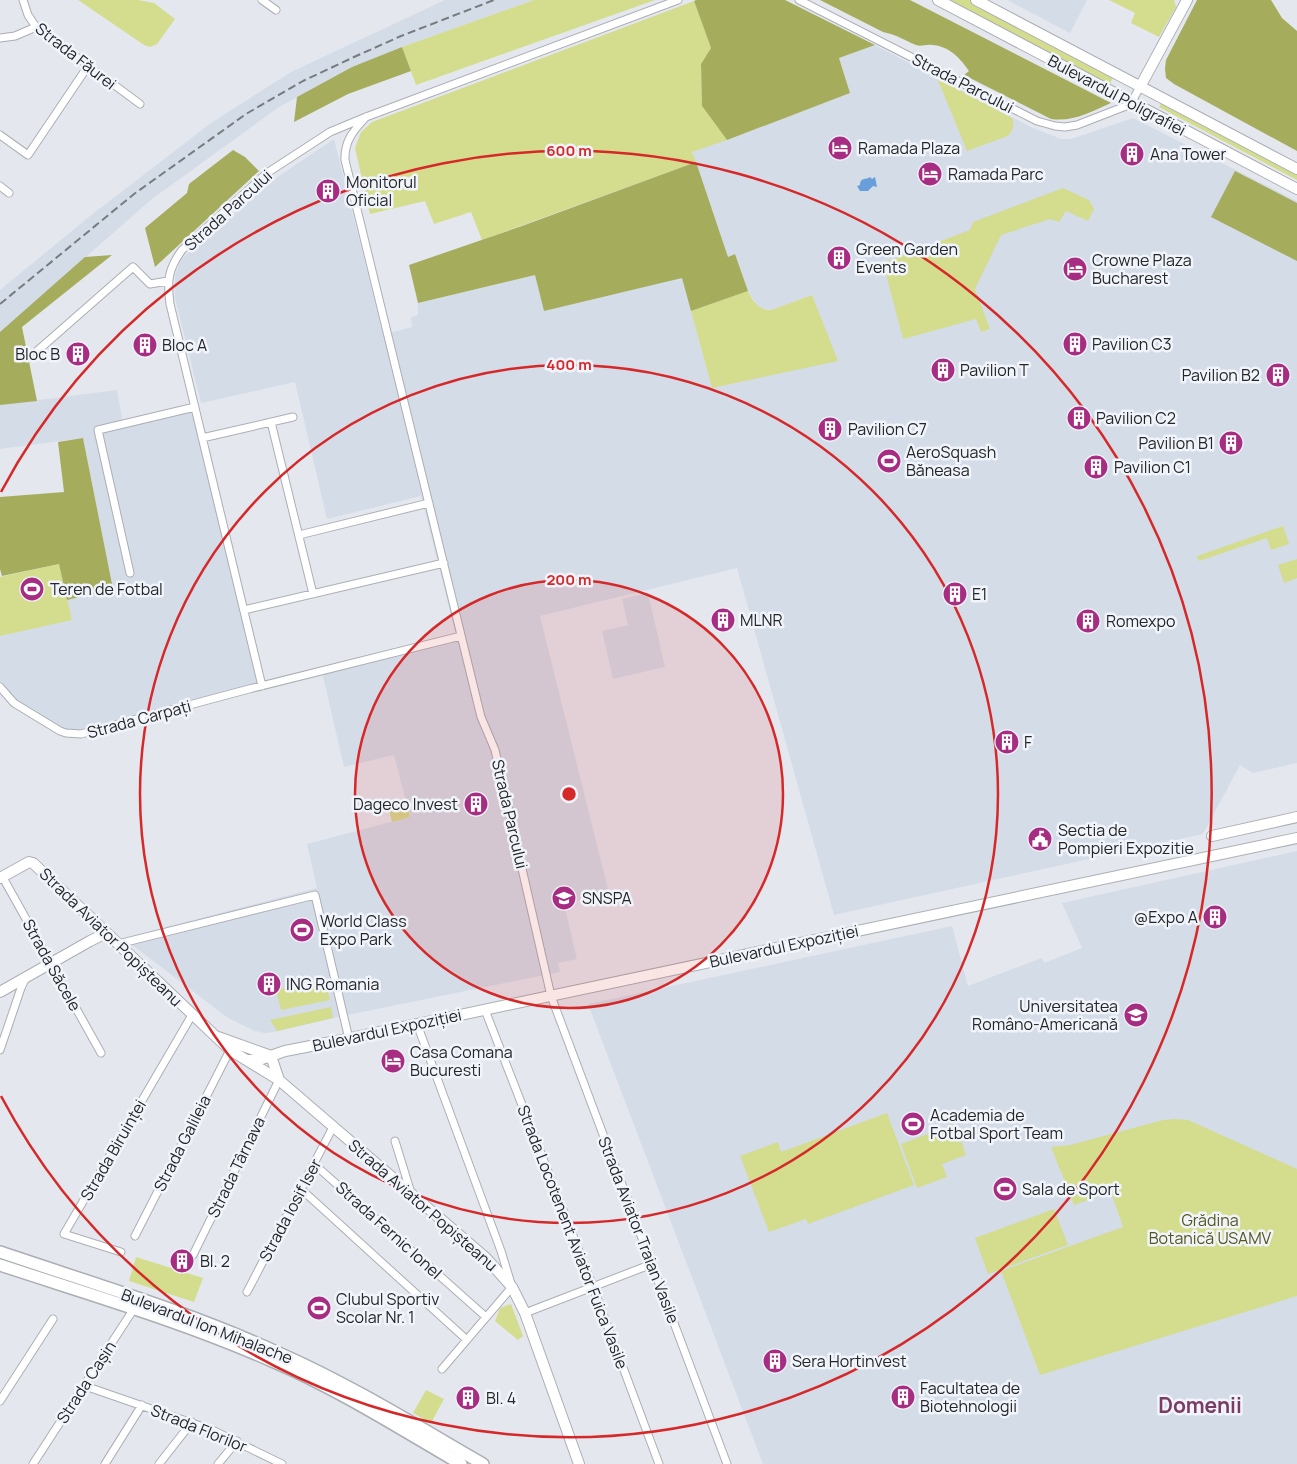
<svg xmlns="http://www.w3.org/2000/svg" width="1297" height="1464" font-family="Manrope,sans-serif">
	<style>
		.built { fill: #d4dce8 }
		.green { fill: #d4dc8e }
		.forest { fill: #a5ad5d }
		.water { fill: #689ed9 }
		.lines { fill: none; stroke-linecap: round; stroke-linejoin: round }
		.street-casing { stroke: #abaeb4; stroke-width: 9 }
		.secondary-casing { stroke: #abaeb4; stroke-width: 12 }
		.primary-casing { stroke: #abaeb4; stroke-width: 14 }
		.street { stroke: #fff; stroke-width: 7 }
		.secondary { stroke: #fff; stroke-width: 10 }
		.primary { stroke: #fff; stroke-width: 11 }
		.rail { stroke: #787b7e; stroke-width: 2; stroke-dasharray: 8 4; stroke-linecap: butt }
		.ring { fill: none; stroke: #d62828; stroke-width: 2.5 }
		.labels { text-anchor: middle; stroke-width: 5; stroke-linejoin: round; paint-order: stroke }
		.street-label { font-size: 16px; fill: #242628; stroke: #f1f5fb }
		.poi-label { font-size: 16px; fill: #242628; stroke: #f1f5fb; text-anchor: start }
		.park-label { font-size: 16px; fill: #54581e; stroke: #f1f5fb }
		.district-label { font-size: 21px; font-weight: bold; fill: #7a3c64; stroke: #f1f5fb }
		.centre { fill: #d62828; stroke: #f1f5fb; stroke-width: 2.5 }
		.ring-label { font-size: 15px; text-anchor: middle; font-weight: bold; fill: #d62828; stroke: #f1f5fb; stroke-width: 5; stroke-linejoin: round; paint-order: stroke }
	</style>
	<rect width="100%" height="100%" fill="#e4e8ee"/>
	<path class="built" d="M445,0H534L402,47L352,67L279,107L152,199L0,332V290L90,216L211,123L291,72Z
		M1007,0H1087L1070,33Z
		M875,45L1031,127L1061,139H1071L1133,118L1297,201V763L1253,773L1240,765L1203,834L834,915L737,568L540,616L609,893L564,904L577,959L558,963L560,972L347,1015L274,1032L265,1033L255,1031L228,1018L123,938L317,888L307,844L410,817L394,755L344,767L321,667L456,635L421,496L327,519L295,382L201,403L175,298V275L181,259L279,176L334,139L383,335L412,327L411,317L418,315V303L535,275L544,310L682,277L712,388L812,295L771,310L761,308L757,305L748,291L735,254L728,257L692,152L850,93L839,58Z
		M117,390L123,424L195,407L262,686L74,734L23,709L0,687V636L72,620L67,600L113,589L83,438L0,449V405Z
		M648,593L665,667L613,679L602,631L628,625L622,599Z
		M1297,851V1464H763L588,1004L952,926L968,986L1042,958L1044,963L1082,948L1062,903Z"/>
	<path class="green" d="M78,0H138L154,3L175,19L157,44L150,47L144,45Z
		M534,0H655L416,85L402,47Z
		M950,0H970L1114,76L1110,84Z
		M1109,0H1174L1176,7L1159,37L1131,23L1135,13Z
		M694,1L711,48L701,64L702,106L727,140L692,152L696,162L482,240L471,212L434,224L425,201L370,214L355,148L361,132L372,122Z
		M937,78L1012,118C1015,125 1013,130 1008,136L967,151Z
		M1161,103L1297,174V180L1159,107Z
		M1063,188L1089,200L1094,209L1088,221L1066,211L1059,222L1050,219L1001,235L975,289L990,329L981,332L976,319L903,339L883,263L970,230L973,222Z
		M748,291C753,301 758,310 771,310L812,295L838,361L712,388L691,311Z
		M1283,526L1289,544L1271,550L1267,538L1199,561L1197,556Z
		M1297,559V578L1284,583L1278,565Z
		M59,564L72,620L0,636V577Z
		M406,801L410,817L392,822L388,805Z
		M324,979L330,1000L281,1010L276,990Z
		M331,1007L333,1018L277,1031L270,1020Z
		M887,1113L914,1185L808,1224L806,1219L769,1232L740,1156L778,1142L781,1152Z
		M1175,1119L1188,1120L1297,1169V1296L1040,1375L1001,1271L1123,1227L1111,1192L1074,1205L1051,1147L1070,1145L1163,1120Z
		M955,1124L966,1155L942,1164L947,1177L917,1188L901,1144Z
		M1054,1209L1068,1245L988,1274L975,1238Z
		M136,1257L203,1278L194,1302L129,1281Z
		M511,1304L523,1336L518,1340L495,1321L500,1308Z
		M426,1390L444,1399L431,1423L413,1413Z"/>
	<path class="forest" d="M696,0H785L875,45L839,58L850,93L727,140L702,106L701,64L711,48L694,1Z
		M820,0H910L1111,103C1090,112 1074,122 1051,119L964,75L969,71C960,58 949,46 932,45C926,44 921,47 916,45C904,40 897,35 883,32Z
		M1197,0H1271L1282,18L1297,31V151L1174,84L1166,78L1165,69L1166,60Z
		M402,47L411,71L348,94L294,122L297,97L352,67Z
		M233,150L245,157L259,171L155,267L145,228L187,193L189,184Z
		M696,162L728,257L735,254L748,291L691,311L682,278L544,311L535,275L418,303L409,265L522,226Z
		M1235,171L1297,203V261L1211,217Z
		M112,255L22,327L37,401L0,405V332L85,257Z
		M83,438L113,589L67,600L59,564L2,576L0,569V497L64,492L58,442Z"/>
	<path class="water" d="M870,177L872,179L875,177L877,187L873,186L868,191H860L857,186L860,185C860,177 866,180 870,177Z"/>
	<g class="lines">
		<defs>
			<path id="street" d="M23,0L28,15L36,27L140,104
				M262,0L276,10
				M799,0L1037,121L1055,126L1065,127L1077,125L1126,106L1131,103L1140,87
				M0,38L15,36L36,27
				M366,117C354,130 344,141 345,160L481,717L495,750L551,996L727,1464
				M0,135L28,155L88,66
				M0,186L9,193
				M36,352L133,267L150,284L168,281
				M271,422L313,594
				M202,438L293,417
				M299,535L429,503
				M130,573L98,430L195,407
				M244,610L444,563
				M262,686L170,304C167,281 168,269 182,250L267,173L330,132L366,117L678,0
				M0,687L14,703L60,731L66,733L81,734L249,689L461,636
				M2,876L101,1053
				M118,944L315,895L349,1039
				M485,1010L593,1287L659,1464
				M417,1024L501,1251L512,1287L442,1369
				M0,1050L21,988L26,977
				M395,1141L411,1193
				M314,1164L486,1317
				M301,1189L467,1340
				M135,1236L230,1050
				M121,1252L64,1234L192,1015
				M193,1255L279,1080
				M247,1292L333,1127
				M525,1313L652,1264
				M85,1386L212,1430L282,1464
				M0,1401L53,1319
				M33,1464L135,1307
				M105,1464L142,1405
				M159,1464L192,1422
				M218,1464L237,1441"/>
			<path id="secondary" d="M938,0L1297,189
				M976,0L1297,169
				M1140,87L1187,0
				M1212,836L1297,817
				M0,878L29,862L33,863L230,1050L279,1080L486,1258L512,1287L525,1313L579,1464
				M0,992L90,941L106,933
				M218,1037L271,1056L279,1080
				M246,1060H259L285,1051L342,1040L1297,838"/>
			<path id="primary" d="M0,1252C94,1284 190,1312 281,1354C351,1385 417,1426 483,1464
				M0,1265C91,1295 184,1322 272,1361C338,1389 399,1428 461,1464"/>
		</defs>
		<use href="#street" class="street-casing"/>
		<use href="#secondary" class="secondary-casing"/>
		<use href="#primary" class="primary-casing"/>
		<use href="#street" class="street"/>
		<use href="#secondary" class="secondary"/>
		<use href="#primary" class="primary"/>
		<path class="rail" d="M0,304L134,194L246,114L303,81L354,57L401,36L494,0"/>
	</g>
	<circle cx="569" cy="794" r="214" fill="#d62828" fill-opacity=".12"/>
	<g class="ring">
		<circle cx="569" cy="794" r="214"/>
		<circle cx="569" cy="794" r="429"/>
		<path d="M1 492A643 643 0 1 1 1 1096"/>
	</g>
	<defs>
		<symbol id="hotel-disc" viewBox="-11 -11 22 22"><circle r="9.5" fill="#a72d82" stroke="#f1f5fb"/><path d="M-6-4.5h1.5V1H6V5H4.5V3h-9V5H-6ZM-4 0a1.8 1.8 0 1 1 3.6 0ZM.5 0V-2.5h3Q6-2.5 6 0Z" fill="#fff"/></symbol>
		<symbol id="building-disc" viewBox="-11 -11 22 22"><circle r="9.5" fill="#a72d82" stroke="#f1f5fb"/><path d="M-4-6H4V6H1V3H-1V6H-4ZM-2.5-4.3h1.7v1.8h-1.7ZM.8-4.3h1.7v1.8H.8ZM-2.5-1h1.7V.8h-1.7ZM.8-1h1.7V.8H.8Z" fill="#fff"/></symbol>
		<symbol id="stadium-disc" viewBox="-11 -11 22 22"><circle r="9.5" fill="#a72d82" stroke="#f1f5fb"/><path d="M0-5a6.5 5 0 1 0 0 10a6.5 5 0 1 0 0-10ZM-3.5-1.8h7v3.6h-7Z" fill="#fff"/></symbol>
		<symbol id="civic-disc" viewBox="-11 -11 22 22"><circle r="9.5" fill="#a72d82" stroke="#f1f5fb"/><path d="M-.6-6.5H3V-4.5H.6V-3L4-1V1h2V6H-6V1h2V-1L-.6-3ZM-1.2 2.5V6h2.4V2.5Z" fill="#fff"/></symbol>
		<symbol id="university-disc" viewBox="-11 -11 22 22"><circle r="9.5" fill="#a72d82" stroke="#f1f5fb"/><path d="M0-5L7-2L0 1L-7-2ZM-4 1L0 2.5L4 1V4Q0 6-4 4Z" fill="#fff"/></symbol>
	</defs>
	<g fill-rule="evenodd">
		<use href="#hotel-disc" x="826" y="134" width="28" height="28"/>
		<use href="#building-disc" x="1118" y="140" width="28" height="28"/>
		<use href="#hotel-disc" x="916" y="160" width="28" height="28"/>
		<use href="#building-disc" x="314" y="177" width="28" height="28"/>
		<use href="#building-disc" x="825" y="244" width="28" height="28"/>
		<use href="#hotel-disc" x="1061" y="255" width="28" height="28"/>
		<use href="#building-disc" x="1061" y="330" width="28" height="28"/>
		<use href="#building-disc" x="131" y="331" width="28" height="28"/>
		<use href="#building-disc" x="64" y="340" width="28" height="28"/>
		<use href="#building-disc" x="929" y="356" width="28" height="28"/>
		<use href="#building-disc" x="1264" y="361" width="28" height="28"/>
		<use href="#building-disc" x="1065" y="404" width="28" height="28"/>
		<use href="#building-disc" x="816" y="415" width="28" height="28"/>
		<use href="#building-disc" x="1217" y="429" width="28" height="28"/>
		<use href="#stadium-disc" x="875" y="447" width="28" height="28"/>
		<use href="#building-disc" x="1082" y="453" width="28" height="28"/>
		<use href="#stadium-disc" x="18" y="575" width="28" height="28"/>
		<use href="#building-disc" x="941" y="580" width="28" height="28"/>
		<use href="#building-disc" x="709" y="606" width="28" height="28"/>
		<use href="#building-disc" x="1074" y="607" width="28" height="28"/>
		<use href="#building-disc" x="993" y="728" width="28" height="28"/>
		<use href="#building-disc" x="462" y="790" width="28" height="28"/>
		<use href="#civic-disc" x="1026" y="825" width="28" height="28"/>
		<use href="#university-disc" x="550" y="884" width="28" height="28"/>
		<use href="#building-disc" x="1201" y="903" width="28" height="28"/>
		<use href="#stadium-disc" x="288" y="916" width="28" height="28"/>
		<use href="#building-disc" x="255" y="970" width="28" height="28"/>
		<use href="#university-disc" x="1122" y="1001" width="28" height="28"/>
		<use href="#hotel-disc" x="379" y="1047" width="28" height="28"/>
		<use href="#stadium-disc" x="899" y="1110" width="28" height="28"/>
		<use href="#stadium-disc" x="991" y="1175" width="28" height="28"/>
		<use href="#building-disc" x="168" y="1247" width="28" height="28"/>
		<use href="#stadium-disc" x="305" y="1294" width="28" height="28"/>
		<use href="#building-disc" x="761" y="1347" width="28" height="28"/>
		<use href="#building-disc" x="889" y="1383" width="28" height="28"/>
		<use href="#building-disc" x="454" y="1384" width="28" height="28"/>
	</g>
	<g class="labels">
		<g class="street-label">
			<text transform="translate(76 56) rotate(38)" y="6">Strada Făurei</text>
			<text transform="translate(963 83) rotate(27)" y="6">Strada Parcului</text>
			<text transform="translate(1117 95) rotate(28)" y="6">Bulevardul Poligrafiei</text>
			<text transform="translate(228 210) rotate(-42)" y="6">Strada Parcului</text>
			<text transform="translate(139 719) rotate(-15)" y="6">Strada Carpați</text>
			<text transform="translate(510 814) rotate(77)" y="6">Strada Parcului</text>
			<text transform="translate(111 937) rotate(44)" y="6">Strada Aviator Popișteanu</text>
			<text transform="translate(784 946) rotate(-12)" y="6">Bulevardul Expoziției</text>
			<text transform="translate(52 965) rotate(61)" y="6">Strada Săcele</text>
			<text transform="translate(387 1030) rotate(-12)" y="6">Bulevardul Expoziției</text>
			<text transform="translate(182 1143) rotate(-63)" y="6">Strada Galileia</text>
			<text transform="translate(113 1150) rotate(-60)" y="6">Strada Biruinței</text>
			<text transform="translate(236 1167) rotate(-64)" y="6">Strada Târnava</text>
			<text transform="translate(423 1205) rotate(41)" y="6">Strada Aviator Popișteanu</text>
			<text transform="translate(290 1210) rotate(-62)" y="6">Strada Iosif Iser</text>
			<text transform="translate(389 1230) rotate(42)" y="6">Strada Fernic Ionel</text>
			<text transform="translate(639 1230) rotate(69)" y="6">Strada Aviator Traian Vasile</text>
			<text transform="translate(573 1237) rotate(69)" y="6">Strada Locotenent Aviator Fuica Vasile</text>
			<text transform="translate(207 1326) rotate(21)" y="6">Bulevardul Ion Mihalache</text>
			<text transform="translate(86 1382) rotate(-57)" y="6">Strada Cașin</text>
			<text transform="translate(199 1428) rotate(22)" y="6">Strada Florilor</text>
		</g>
		<g class="poi-label">
			<text x="858" y="154">Ramada Plaza</text>
			<text x="1150" y="160">Ana Tower</text>
			<text x="948" y="180">Ramada Parc</text>
			<text x="346" y="188">Monitorul<tspan x="346" dy="18">Oficial</tspan></text>
			<text x="856" y="255">Green Garden<tspan x="856" dy="18">Events</tspan></text>
			<text x="1092" y="266">Crowne Plaza<tspan x="1092" dy="18">Bucharest</tspan></text>
			<text x="1092" y="350">Pavilion C3</text>
			<text x="162" y="351">Bloc A</text>
			<text x="60" y="360" text-anchor="end">Bloc B</text>
			<text x="960" y="376">Pavilion T</text>
			<text x="1260" y="381" text-anchor="end">Pavilion B2</text>
			<text x="1096" y="424">Pavilion C2</text>
			<text x="848" y="435">Pavilion C7</text>
			<text x="1214" y="449" text-anchor="end">Pavilion B1</text>
			<text x="906" y="458">AeroSquash<tspan x="906" dy="18">Băneasa</tspan></text>
			<text x="1114" y="473">Pavilion C1</text>
			<text x="50" y="595">Teren de Fotbal</text>
			<text x="972" y="600">E1</text>
			<text x="740" y="626">MLNR</text>
			<text x="1106" y="627">Romexpo</text>
			<text x="1024" y="748">F</text>
			<text x="458" y="810" text-anchor="end">Dageco Invest</text>
			<text x="1058" y="836">Sectia de<tspan x="1058" dy="18">Pompieri Expozitie</tspan></text>
			<text x="582" y="904">SNSPA</text>
			<text x="1198" y="923" text-anchor="end">@Expo A</text>
			<text x="320" y="927">World Class<tspan x="320" dy="18">Expo Park</tspan></text>
			<text x="286" y="990">ING Romania</text>
			<text x="1118" y="1012" text-anchor="end">Universitatea<tspan x="1118" dy="18">Româno-Americană</tspan></text>
			<text x="410" y="1058">Casa Comana<tspan x="410" dy="18">Bucuresti</tspan></text>
			<text x="930" y="1121">Academia de<tspan x="930" dy="18">Fotbal Sport Team</tspan></text>
			<text x="1022" y="1195">Sala de Sport</text>
			<text x="200" y="1267">Bl. 2</text>
			<text x="336" y="1305">Clubul Sportiv<tspan x="336" dy="18">Scolar Nr. 1</tspan></text>
			<text x="792" y="1367">Sera Hortinvest</text>
			<text x="920" y="1394">Facultatea de<tspan x="920" dy="18">Biotehnologii</tspan></text>
			<text x="486" y="1404">Bl. 4</text>
		</g>
		<g class="park-label">
			<text x="1210" y="1226">Grădina<tspan x="1210" dy="18">Botanică USAMV</tspan></text>
		</g>
		<g class="district-label">
			<text x="1200" y="1413">Domenii</text>
		</g>
	</g>
	<circle cx="569" cy="794" r="8" class="centre"/>
	<g class="ring-label">
		<text x="569" y="156">600 m</text>
		<text x="569" y="370">400 m</text>
		<text x="569" y="585">200 m</text>
	</g>
</svg>
